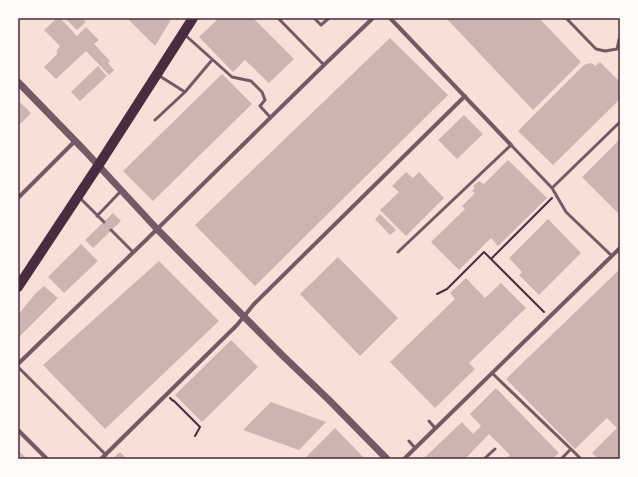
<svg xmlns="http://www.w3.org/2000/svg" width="638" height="477" font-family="'Fira Sans',sans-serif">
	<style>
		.building { fill: #ccb4b1 }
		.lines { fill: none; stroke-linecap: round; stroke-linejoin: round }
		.path { stroke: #4a2c40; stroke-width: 2 }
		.service { stroke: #755966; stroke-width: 3 }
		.minor { stroke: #755966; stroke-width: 4 }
		.tertiary { stroke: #755966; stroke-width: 7 }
		.primary { stroke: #4a2c40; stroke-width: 10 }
		.neatline { fill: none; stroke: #4a2c40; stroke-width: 1.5 }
	</style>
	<rect width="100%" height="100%" fill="#f7e1d7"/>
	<path class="building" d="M57,18H60L77,36L86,27L99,40L94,44L110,61L108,63L114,70L109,75L86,51L56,79L44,67L58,53L56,52L60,46L44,30Z
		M65,18H82L86,22L77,30Z
		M127,18H172L155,46Z
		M219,18H253L294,59L269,83L245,60L233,72L199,37Z
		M446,18H539L581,62L533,110Z
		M390,38L448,95L255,286L195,225Z
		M600,62L620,82V99L553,165L518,131L584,65L590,63L593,64L595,66Z
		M98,66L107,76L80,101L71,92Z
		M222,74L252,104L153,201L123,171Z
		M18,100L31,113L18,126Z
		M464,115L483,134L457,159L438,140Z
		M620,139V215L582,177Z
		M508,160L547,198L498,246L491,238L459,270L431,242L465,209L462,206L475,193L472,191L475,188L473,186L479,181L484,184Z
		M406,172L413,178L419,172L444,198L406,236L380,210L399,192L392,186Z
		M113,213L121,221L93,248L85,240Z
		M380,214L396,230L390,235L375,219Z
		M548,219L581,253L539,295L519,275L522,272L509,258Z
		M81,244L98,261L64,293L48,277Z
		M338,257L398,318L360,356L300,294Z
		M159,261L219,321L105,429L43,365Z
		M620,269V459H598L592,453L617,428L607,418L575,449L506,379Z
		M466,278L485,298L501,283L526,308L469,363L475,369L435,408L390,362L455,299L450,293Z
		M44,286L58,298L18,338V315L35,294Z
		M231,340L258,367L202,422L175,395Z
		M496,388L559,453L552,459H505L510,455L489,434L465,459H423L462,422L473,434L481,426L470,414Z
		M271,402L326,422L299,450L243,430Z
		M335,428L365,459H304Z
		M18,450L27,459H18Z
		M120,452L127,459H112Z"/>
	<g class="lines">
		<path class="path" d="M491,259L552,198
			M437,294L447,289L484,252L544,312
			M170,398L172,400L174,401L200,427L195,436"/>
		<path class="service" d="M278,18L324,65
			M314,18L321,25L329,18
			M566,18L596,49L605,51L617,49
			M184,34L232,77L251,81L262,92L265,100L260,106L270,117
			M617,49L619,40L620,38
			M158,75L185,92
			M155,120L185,92L212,60
			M552,188L620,122
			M80,198L104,222
			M97,216L121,191
			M111,230L133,252
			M398,252L511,145L552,188L566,212L612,256
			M18,367L106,455
			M492,373L571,449
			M429,421L435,428
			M409,441L415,448
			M484,459L495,449
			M561,459L571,449L581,459"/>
		<path class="minor" d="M390,18L511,145
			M18,198L75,141
			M18,364L146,240L324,65L373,18
			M18,430L47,459
			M101,459L237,325L254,304L465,96
			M404,459L620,248"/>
		<path class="tertiary" d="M18,82L85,151L157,229L282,355L329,400L387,459"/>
		<path class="primary" d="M18,287L98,166L193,18"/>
	</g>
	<rect width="638" height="477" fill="none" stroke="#fffaf5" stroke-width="38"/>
	<rect x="19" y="19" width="600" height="439" class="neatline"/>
</svg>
